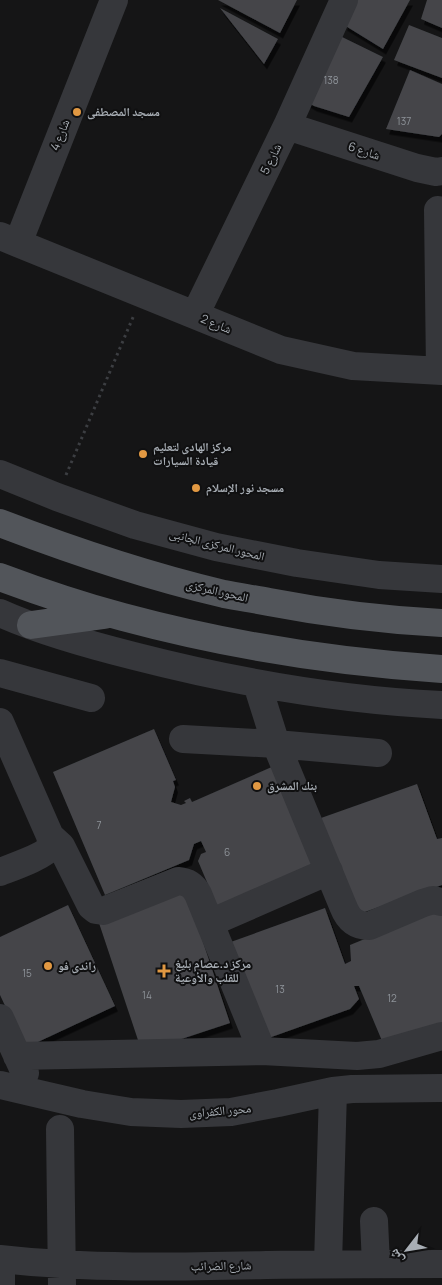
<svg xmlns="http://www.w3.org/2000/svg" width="442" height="1285" font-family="Manrope,'Noto Naskh Arabic',sans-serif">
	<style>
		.building { fill: #444549; filter: url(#shadow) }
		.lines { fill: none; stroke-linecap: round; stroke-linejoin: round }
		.path { stroke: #3c3e42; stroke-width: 3; stroke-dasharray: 2.5 4; stroke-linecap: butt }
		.minor { stroke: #36373b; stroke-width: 28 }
		.major { stroke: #52555a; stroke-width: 28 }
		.poi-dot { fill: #e19842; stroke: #101011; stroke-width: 2 }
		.labels { text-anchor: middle; stroke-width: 4; stroke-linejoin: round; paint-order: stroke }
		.number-label { font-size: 10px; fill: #8f949a }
		.poi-label { font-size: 12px; font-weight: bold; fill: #a8aeb5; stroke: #101011; text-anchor: start }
		.street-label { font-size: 12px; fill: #a8aeb5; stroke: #101011 }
	</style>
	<defs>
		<filter id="shadow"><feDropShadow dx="3" dy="5.5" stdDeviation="0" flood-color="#0009"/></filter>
	</defs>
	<rect width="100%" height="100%" fill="#151516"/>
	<path class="building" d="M218,0H297L280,33Z
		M355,0H410L383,49L344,25Z
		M427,0H442V28L421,19Z
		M220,8L278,39L264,64Z
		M409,25L442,38V78L394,60Z
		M336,34L383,57L349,117L314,106L300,98Z
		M410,70L442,84V134L439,137L386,129Z
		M154,729L176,780L173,781L175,787L171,802L181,805L186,803L184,801L190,798L192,802L274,766L318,864L218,908L198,861L201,854L206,852L201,841L194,844L189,860L105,895L53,772Z
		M417,784L437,839L442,838V885L356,915L321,818Z
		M186,891L230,1023L142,1052L98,920Z
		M68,905L115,1006L25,1048L0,995V937Z
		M325,908L345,964L351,961L350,945L440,908L442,912V1024L385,1048L359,986H354L359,999L350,1009L263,1040L228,943Z"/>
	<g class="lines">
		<path class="path" d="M66,475L134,315"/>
		<path class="minor" d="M287,126L417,168L436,172L442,171
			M438,210L440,371
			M0,236L281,350L353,366L442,371
			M18,243L114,0
			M195,315L287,126L344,0
			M0,474L57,497L135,525L216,547L297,563L379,575L442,579
			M0,613C42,632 90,645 134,656C235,682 338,700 442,705
			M0,673L91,698
			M257,684L276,744L343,906C348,919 355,926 369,926L423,903L433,900L442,902
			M0,722L50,836C51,840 52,844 50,847C45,856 10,868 0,872
			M183,739L276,744L378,753
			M50,836L61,846L91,906L96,910L103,911L178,881C188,882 193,885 198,894L262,1051
			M210,923L329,871
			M0,1018L25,1073
			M17,1056L262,1051L357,1056L379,1054L442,1036
			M0,1085L82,1104L131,1112L181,1114L231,1112L278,1103L333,1091L352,1089L442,1088
			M60,1129L62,1285
			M374,1221L376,1264
			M0,1259C89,1269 177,1267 267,1265C325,1264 384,1264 442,1264
			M328,1264L333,1091
			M1,1285V1260"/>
		<path class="major" d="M0,523C73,551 148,576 224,594C239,597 254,599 269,602C326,613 384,620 442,623
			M0,577C40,592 82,606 123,617C227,645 335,662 442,669
			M31,625L104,615"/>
	</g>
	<g class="poi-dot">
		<circle cx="77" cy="112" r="5"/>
		<circle cx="143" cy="454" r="5"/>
		<circle cx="196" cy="488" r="5"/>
		<circle cx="257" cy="786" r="5"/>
		<circle cx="48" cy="966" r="5"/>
		<path d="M161.5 963.5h5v5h5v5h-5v5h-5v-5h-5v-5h5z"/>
	</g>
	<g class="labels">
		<g class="number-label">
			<text x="331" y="84">138</text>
			<text x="404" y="125">137</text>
			<text x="99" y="829">7</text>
			<text x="227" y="856">6</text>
			<text x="27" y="977">15</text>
			<text x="280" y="993">13</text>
			<text x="147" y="999">14</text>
			<text x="392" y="1002">12</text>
		</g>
		<g class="poi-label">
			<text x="87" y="116">مسجد المصطفى</text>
			<text x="153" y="451">مركز الهادى لتعليم<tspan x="153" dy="14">قيادة السيارات</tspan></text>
			<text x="206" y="492">مسجد نور الإسلام</text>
			<text x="267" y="790">بنك المشرق</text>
			<text x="175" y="968">مركز د.عصام بليغ<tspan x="175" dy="14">للقلب والأوعية</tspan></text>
			<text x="58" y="970">راندى فو</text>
		</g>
		<g class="street-label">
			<text transform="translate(60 135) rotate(-68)" y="4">شارع 4</text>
			<text transform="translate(364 151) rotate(18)" y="4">شارع 6</text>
			<text transform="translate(271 159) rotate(-64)" y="4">شارع 5</text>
			<text transform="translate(216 324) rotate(22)" y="4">شارع 2</text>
			<text transform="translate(217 545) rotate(14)" y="4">المحور المركزى الجانبى</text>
			<text transform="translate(217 591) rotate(13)" y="4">المحور المركزى</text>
			<text transform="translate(220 1111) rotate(-5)" y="4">محور الكفراوى</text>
			<text transform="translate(221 1266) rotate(-1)" y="4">شارع الضرائب</text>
		</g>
	</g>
	<g transform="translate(407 1250) rotate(239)" stroke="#101011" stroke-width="4" paint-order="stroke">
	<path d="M0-4L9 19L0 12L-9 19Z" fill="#a8aeb5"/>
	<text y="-8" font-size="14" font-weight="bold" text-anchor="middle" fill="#a8aeb5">ش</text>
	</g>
</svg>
